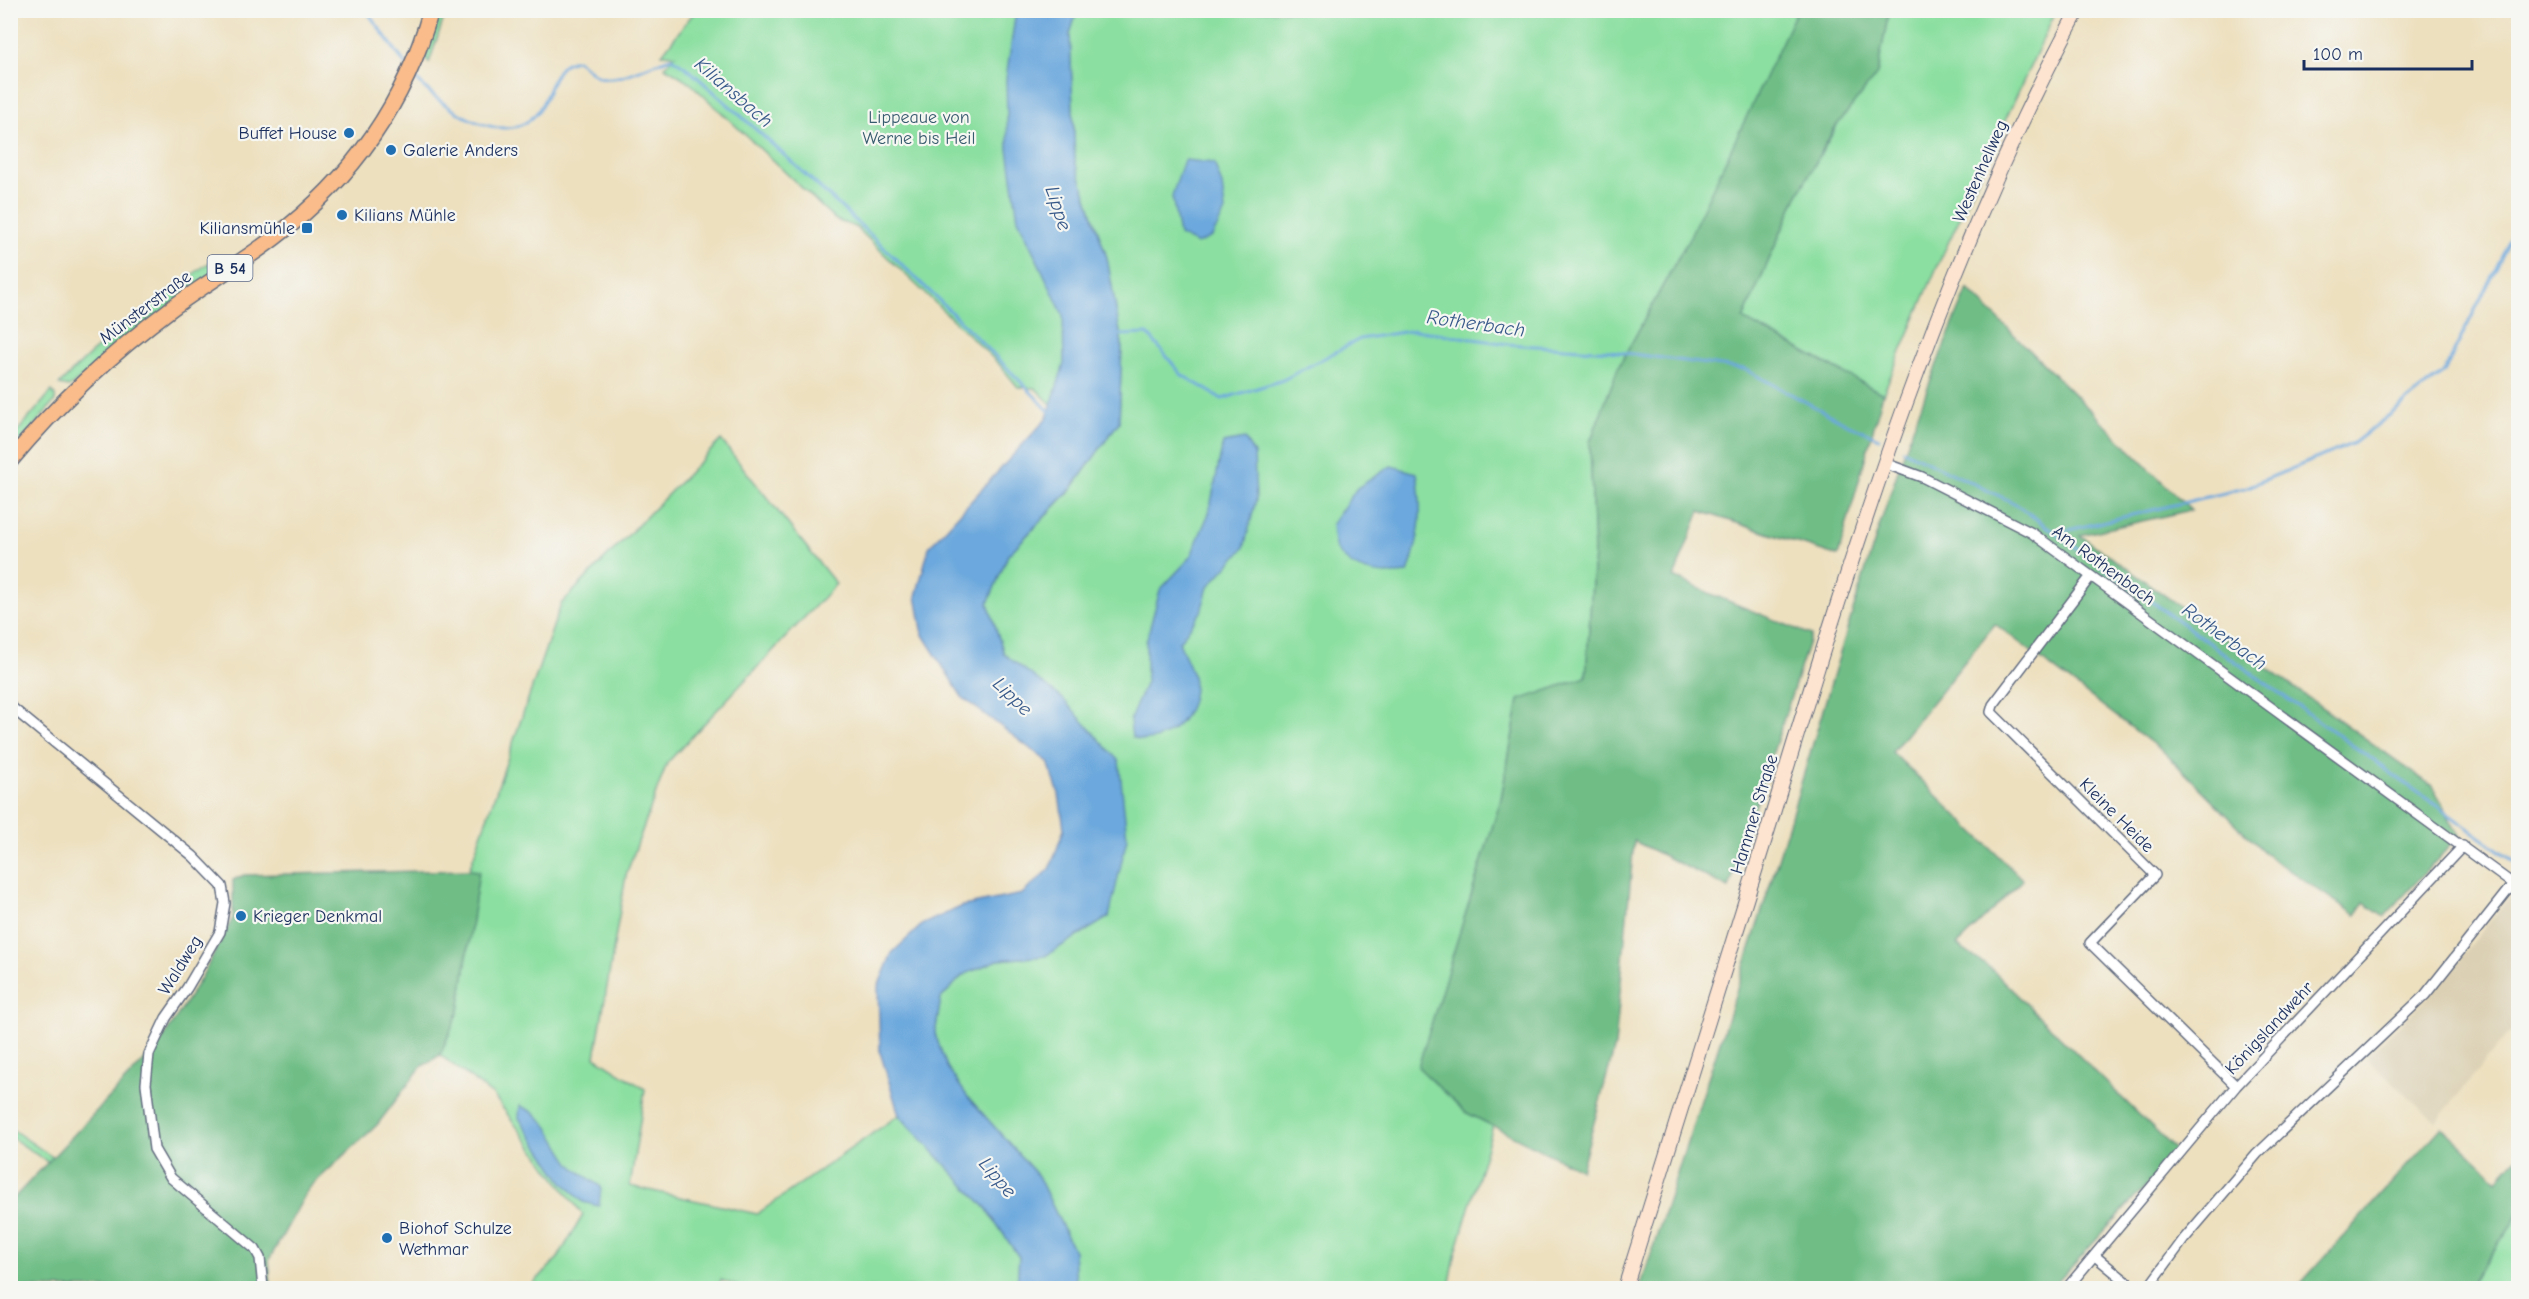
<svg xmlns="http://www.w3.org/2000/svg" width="2529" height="1299" font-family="'Comic Neue',sans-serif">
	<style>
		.built { fill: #dbd0b4 }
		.green { fill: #8bdfa0; stroke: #53877f; stroke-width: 1.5 }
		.forest { fill: #70be86; stroke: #467672; stroke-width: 1.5 }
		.water { fill: #6ca8dd; stroke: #446c9e; stroke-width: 1.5 }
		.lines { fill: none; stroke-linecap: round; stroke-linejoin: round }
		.stream { stroke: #6ca8dd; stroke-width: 3 }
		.minor-casing { stroke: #646d80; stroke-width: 12 }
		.secondary-casing { stroke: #646d80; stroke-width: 16 }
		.primary-casing { stroke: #646d80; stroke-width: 18 }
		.minor { stroke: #fff; stroke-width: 9 }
		.secondary { stroke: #fde4d0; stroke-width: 14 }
		.primary { stroke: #f9bc8a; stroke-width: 15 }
		.poi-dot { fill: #1f6fb2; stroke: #f6f6f2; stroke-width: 2 }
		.labels { text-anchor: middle; stroke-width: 4.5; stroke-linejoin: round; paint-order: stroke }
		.shield { fill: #f6f6f2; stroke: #5d6b8a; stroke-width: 1.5 }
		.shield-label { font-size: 16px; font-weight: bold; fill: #1b2f5e }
		.park-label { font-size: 18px; fill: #375b6e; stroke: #f6f6f2 }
		.poi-label { font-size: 18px; fill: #1b2f5e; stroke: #f6f6f2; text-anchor: start }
		.street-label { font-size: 18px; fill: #1b2f5e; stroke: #f6f6f2 }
		.water-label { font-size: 20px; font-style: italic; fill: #37598a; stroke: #f6f6f2 }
	</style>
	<rect width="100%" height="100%" fill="#f6f6f2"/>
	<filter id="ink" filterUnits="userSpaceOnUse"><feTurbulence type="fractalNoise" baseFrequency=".0167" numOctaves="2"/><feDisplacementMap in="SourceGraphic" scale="12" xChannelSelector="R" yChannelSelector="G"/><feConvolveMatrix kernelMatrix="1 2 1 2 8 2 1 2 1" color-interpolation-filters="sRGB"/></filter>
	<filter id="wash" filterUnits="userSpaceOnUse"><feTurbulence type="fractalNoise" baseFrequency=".008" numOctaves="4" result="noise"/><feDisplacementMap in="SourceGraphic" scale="24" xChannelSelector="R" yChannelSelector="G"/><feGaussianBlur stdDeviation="1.35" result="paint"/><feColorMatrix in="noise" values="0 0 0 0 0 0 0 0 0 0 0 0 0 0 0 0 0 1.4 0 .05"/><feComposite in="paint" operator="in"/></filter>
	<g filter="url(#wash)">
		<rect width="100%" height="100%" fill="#ede0bf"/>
		<path class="built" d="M2518,887V1040L2509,1032L2436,1122L2365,1057L2428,998Z"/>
		<path class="green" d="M439,11H446L429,63L425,58Z
			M695,11H1034L1092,309L1051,404L1035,388L1018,387L999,364L856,227L836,220L688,81L665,67L675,55L662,54Z
			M1077,11H1883L1877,74L1889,11H2056L1937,267L1883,394L1743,319L1796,198L1838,124L1681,252L1618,368L1590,442L1594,553L1586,678L1519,701L1501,799L1465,1112L1493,1126L1455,1256L1449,1288H1076L1074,1251L1038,1176L967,1096L947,1067L935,1034L941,998L963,975L998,960L1045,956L1109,917L1063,699L1004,654L988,603L1008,555L1071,490L1119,422L1122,344L1107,258L1075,162L1070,34Z
			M221,259L222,267L69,387L59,385C103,338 155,302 207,264Z
			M52,391L55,395V401L11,452V439Z
			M721,440L836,584L667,763L626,875L595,1057L645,1089L630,1186L757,1214L899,1115L986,1208L1019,1257L1017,1288H742L721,1280L718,1288H529L558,1258L583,1215L493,1095L440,1055L459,1011L479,871L469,870L561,604Z
			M10,1128L54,1158L49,1163L11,1137Z
			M2518,1215V1288H2468Z"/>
		<path class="forest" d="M1797,10L1889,11L1877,74L1834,129L1796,198L1743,319L1883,394L1838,556L1700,511L1674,577L1711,594L1811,635L1729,888L1634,841L1615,1046L1581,1170L1465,1112L1418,1067L1501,799L1519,700L1586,677L1594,553L1590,442L1618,368L1690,236Z
			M1968,289L2191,510L2080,535L2432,786L2459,836L2384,917L2364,903L2356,915L2268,856L2166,754L1995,624L1892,752L2023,880L1957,945L1991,969L2177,1152L2052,1288H1640C1691,1129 1745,970 1793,810C1846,635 1894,458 1968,289Z
			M469,870L479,871L459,1011L440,1055L421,1067L377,1125L309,1188L269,1260L271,1288H11V1201L159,1045L201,978L233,918V880L244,875Z
			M2442,1127L2498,1180L2518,1157V1215L2468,1288H2309L2301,1283Z"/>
		<path class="water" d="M1016,11H1077L1070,34L1075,162L1107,258L1122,344L1119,422L1071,489L1008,555L988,603L1004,654L1063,699L1119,761L1127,838L1109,917L1045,956L998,960L963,975L941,998L935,1034L947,1067L967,1096L1038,1176L1074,1251L1076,1288H1017L1019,1257L986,1208L899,1115L880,1052L878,987L892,953L923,924L963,906L1022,894L1050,869L1064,829L1059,794L1048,762L962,697L923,635L916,596L929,547L1047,418L1064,364L1063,315L1018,219L1008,149L1006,79Z
			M1184,160L1214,163L1222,185L1225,211L1212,237L1197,244L1179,235L1172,196Z
			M1245,439L1254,454L1256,500L1244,548L1208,587L1201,612L1179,642C1183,654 1191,665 1193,677C1199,704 1177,739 1146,740C1142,741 1136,738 1132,737L1130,720L1146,682V642L1160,590L1190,558L1209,513L1223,443Z
			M1391,466L1417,473C1423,514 1421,534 1408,573C1382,576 1351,574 1336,548C1333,542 1333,531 1332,524L1357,488Z
			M520,1106C549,1116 554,1142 571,1164C579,1173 592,1180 601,1187L599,1206L583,1202L562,1181L519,1118Z"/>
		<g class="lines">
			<path class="stream" d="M85,10L135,12L186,10
				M366,10L406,65
				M413,75C435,103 502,151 535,115C552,97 550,62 577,60C584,65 589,71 596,75C614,87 652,62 672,58L688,69C813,179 935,292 1050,412
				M1118,335L1148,334L1182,375L1222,399L1283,380L1360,339L1415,330L1507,344L1610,351L1744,369L1847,424L1879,438
				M1903,450L2014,503L2518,864
				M2056,533L2245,488L2354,443L2444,372L2518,224"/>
		</g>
	</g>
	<g filter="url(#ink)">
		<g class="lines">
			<defs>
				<path id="minor" d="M1884,463L1922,477L2032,533L2513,884L2518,877
					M2091,576L1993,705L1991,712L2155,875L2090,943L2236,1086
					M10,706L193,856L222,886L225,903L220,932L187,988L166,1018L149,1054L146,1084L154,1149L171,1178L255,1249L260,1258L263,1288
					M2095,1256L2134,1288
					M2067,1288L2236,1086L2463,846
					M2148,1288L2184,1239L2257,1154L2425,995L2513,884"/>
				<path id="secondary" d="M1625,1288C1675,1130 1725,972 1773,813C1856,539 1942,263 2078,10"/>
				<path id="primary" d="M10,461C58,403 112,353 172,308C205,284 241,263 274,238C352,179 405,105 431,10"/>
			</defs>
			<use href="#minor" class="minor-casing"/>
			<use href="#secondary" class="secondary-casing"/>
			<use href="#primary" class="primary-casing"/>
			<use href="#minor" class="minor"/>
			<use href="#secondary" class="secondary"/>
			<use href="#primary" class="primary"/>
		</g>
	</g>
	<g class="poi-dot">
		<circle cx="349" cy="133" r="6"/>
		<circle cx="391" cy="150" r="6"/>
		<circle cx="342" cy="215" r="6"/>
		<rect x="301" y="222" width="12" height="12" rx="3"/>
		<circle cx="241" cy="916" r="6"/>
		<circle cx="387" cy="1238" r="6"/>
	</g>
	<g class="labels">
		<rect class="shield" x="207.5" y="255" width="45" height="26" rx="4.5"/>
		<g class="shield-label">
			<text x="230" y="274">B 54</text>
		</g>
		<g class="park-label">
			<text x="919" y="123">Lippeaue von<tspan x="919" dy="21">Werne bis Heil</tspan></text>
		</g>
		<g class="poi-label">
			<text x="337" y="139" text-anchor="end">Buffet House</text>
			<text x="403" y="156">Galerie Anders</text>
			<text x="354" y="221">Kilians Mühle</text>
			<text x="295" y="234" text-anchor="end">Kiliansmühle</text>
			<text x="253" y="922">Krieger Denkmal</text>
			<text x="399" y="1234">Biohof Schulze<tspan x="399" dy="21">Wethmar</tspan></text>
		</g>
		<g class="street-label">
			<text transform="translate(1980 171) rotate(-66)" y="6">Westenhellweg</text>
			<text transform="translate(145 307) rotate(-37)" y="6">Münsterstraße</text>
			<text transform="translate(2104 565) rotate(36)" y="6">Am Rothenbach</text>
			<text transform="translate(1754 814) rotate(-73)" y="6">Hammer Straße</text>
			<text transform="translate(2117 815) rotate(45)" y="6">Kleine Heide</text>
			<text transform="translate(180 965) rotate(-58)" y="6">Waldweg</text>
			<text transform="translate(2269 1028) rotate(-47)" y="6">Königslandwehr</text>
		</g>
		<g class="water-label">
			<text transform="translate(734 92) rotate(41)" y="7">Kiliansbach</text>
			<text transform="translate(1059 208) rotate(72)" y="7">Lippe</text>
			<text transform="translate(1476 323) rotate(8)" y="7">Rotherbach</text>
			<text transform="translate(2225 636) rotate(36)" y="7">Rotherbach</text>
			<text transform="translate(1013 696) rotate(44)" y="7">Lippe</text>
			<text transform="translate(998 1177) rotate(50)" y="7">Lippe</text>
		</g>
	</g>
	<rect width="2529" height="1299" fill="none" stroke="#f6f6f2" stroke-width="36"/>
	<path d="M2304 60v9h168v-9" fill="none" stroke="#1b2f5e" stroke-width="3"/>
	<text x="2313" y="60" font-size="18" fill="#1b2f5e" stroke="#f6f6f2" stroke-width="4.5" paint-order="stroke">100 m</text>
</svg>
